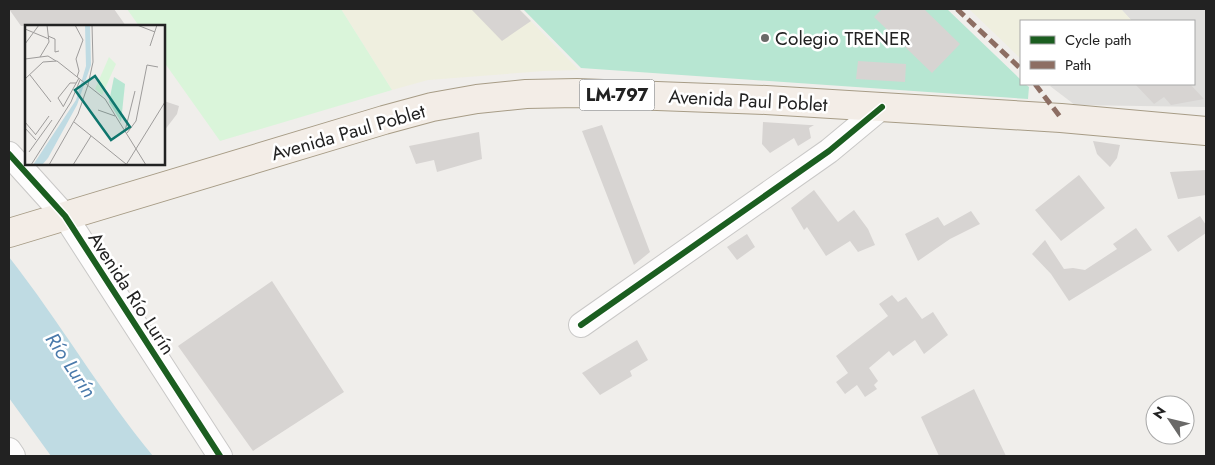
<svg xmlns="http://www.w3.org/2000/svg" width="1215" height="465" font-family="Jost,sans-serif">
	<style>
		.residential { fill: #dfdedc }
		.farmland { fill: #efefdf }
		.park { fill: #daf5da }
		.pitch { fill: #b7e6d2 }
		.water { fill: #bfdbe3 }
		.building { fill: #d7d4d2 }
		.lines { fill: none; stroke-linecap: round; stroke-linejoin: round }
		.minor-casing { stroke: #c9c8c7; stroke-width: 26 }
		.major-casing { stroke: #a79c86; stroke-width: 30 }
		.minor { stroke: #fdfcfc; stroke-width: 24 }
		.major { stroke: #f3ede7; stroke-width: 28 }
		.quiet { stroke: #8d6e63; stroke-width: 5; stroke-dasharray: 10 5; stroke-linecap: butt }
		.cycleway-casing { stroke: #fff; stroke-width: 9 }
		.cycleway { stroke: #1b5e20; stroke-width: 6 }
		.poi-dot { fill: #6a6968; stroke: #fff; stroke-width: 2 }
		.labels { text-anchor: middle; stroke-width: 5; stroke-linejoin: round; paint-order: stroke }
		.shield { fill: #fff; stroke: #646464; stroke-width: 1 }
		.shield-label { font-size: 18px; font-weight: bold; fill: #222 }
		.poi-label { font-size: 19px; fill: #222; stroke: #fff; text-anchor: start }
		.street-label { font-size: 19px; fill: #222; stroke: #fff }
		.water-label { font-size: 20px; font-style: italic; fill: #4a7aab; stroke: #fff }
		.inset-road { fill: none; stroke: #9e9c9b; stroke-width: 1 }
		.view { fill: #0f766e; fill-opacity: 0.15; stroke: #0f766e; stroke-width: 2.5 }
		.inset-edge { fill: none; stroke: #222; stroke-width: 2.5 }
	</style>
	<rect width="100%" height="100%" fill="#f0eeeb"/>
	<path class="residential" d="M1121,9H1206V107L1075,105L1050,86L1054,84H1194V21H1132Z"/>
	<path class="farmland" d="M341,9H519L579,70L544,71L428,80L392,90Z
		M969,9H1121L1132,21H1021V59Z"/>
	<path class="park" d="M127,9H341L392,90L220,141L164,62V26H139Z"/>
	<path class="pitch" d="M523,9H947L1021,80V84H1025L1029,87L1028,99L581,68Z"/>
	<path class="water" d="M9,257C60,322 101,393 153,456H51L9,398Z"/>
	<path class="building" d="M9,9H114L126,26H21Z
		M471,9H519L531,21L502,41Z
		M882,9H924L960,44L932,73L874,17Z
		M858,61L906,64L905,82L856,79Z
		M1135,84H1190L1204,99L1171,105L1164,97L1154,104Z
		M164,101L179,106L177,114L164,131Z
		M763,122L809,125H814L809,128L811,138L798,146L794,138L770,153L762,144Z
		M602,125L650,252L634,265L582,131Z
		M479,132L482,159L437,172L434,160L416,164L409,146Z
		M1093,141L1120,145L1117,158L1110,167L1097,154Z
		M1206,170V195L1178,199L1170,172Z
		M1079,175L1105,208L1061,241L1035,210Z
		M814,190L838,222L854,210L868,229L875,245L858,252L850,241L826,256L807,227L804,230L791,208Z
		M971,211L980,224L950,239L918,261L905,234L938,217L944,226Z
		M1200,216L1206,225V233L1178,252L1167,236Z
		M1136,228L1152,250L1069,301L1051,274L1032,254L1045,240L1064,269L1073,268L1085,270L1117,249L1113,244Z
		M747,234L755,247L737,260L727,247Z
		M272,281L344,392L253,451L178,346Z
		M892,295L898,302L906,297L922,319L933,312L948,335L924,354L915,340L893,356L889,351L869,368L878,381L874,385L877,389L865,397L857,385L845,394L836,382L848,373L836,356L888,316L879,304Z
		M637,340L648,360L630,371L632,376L600,395L582,373Z
		M974,389L1006,456H939L921,417Z"/>
	<g class="lines">
		<defs>
			<path id="minor" d="M9,154L65,216L220,456
				M581,325L829,151L882,107
				M9,450L13,456"/>
			<path id="major" d="M9,233L384,120L432,107L477,99L526,94L577,93L766,100L1061,118L1206,131"/>
		</defs>
		<use href="#minor" class="minor-casing"/>
		<use href="#major" class="major-casing"/>
		<use href="#minor" class="minor"/>
		<use href="#major" class="major"/>
		<path class="quiet" d="M957,9L1021,69
			M1035,84L1061,118"/>
		<defs>
			<path id="cycleway" d="M9,154L65,216L220,456
				M581,325L829,151L882,107"/>
		</defs>
		<use href="#cycleway" class="cycleway-casing"/>
		<use href="#cycleway" class="cycleway"/>
	</g>
	<circle class="poi-dot" cx="765" cy="38" r="5"/>
	<g class="labels">
		<rect class="shield" x="579.5" y="79.5" width="75" height="31" rx="4"/>
		<g class="shield-label">
			<text x="617" y="101">LM-797</text>
		</g>
		<g class="poi-label">
			<text x="775" y="45">Colegio TRENER</text>
		</g>
		<g class="street-label">
			<text transform="translate(748 100) rotate(3)" y="7">Avenida Paul Poblet</text>
			<text transform="translate(348 132) rotate(-16)" y="7">Avenida Paul Poblet</text>
			<text transform="translate(132 293) rotate(57)" y="7">Avenida Río Lurín</text>
		</g>
		<g class="water-label">
			<text transform="translate(71 365) rotate(56)" y="7">Río Lurín</text>
		</g>
	</g>
	<g transform="translate(25 25)">
		<rect width="140" height="140" fill="#f0eeeb"/>
		<path d="M84,32L91,39L77,70L70,64Z" fill="#daf5da"/>
		<path d="M89,52L100,59L96,97L84,77Z" fill="#b7e6d2"/>
		<path d="M60,0H65L66,40L52,80L23,133L17,140H8L51,75L61,41Z" fill="#bfdbe3"/>
		<path class="inset-road" d="M50,0L58,15L51,34L54,46L52,52M112,0L130,7M0,4L24,14M23,11L30,14V27L34,26M0,19L14,0M125,21L132,0M15,32L24,17L22,0M0,34L23,31L31,36M5,50L26,77M0,54L18,37L32,36L80,74L121,140M38,81L33,73L45,58H51M38,82L54,53M73,85L90,91M0,97L11,110M49,97L101,139M0,103L11,115M100,106L110,66M102,108L111,96L122,40L133,42M11,109L24,91M4,127L27,95M6,140L46,77L55,55M24,140L53,89L63,60L68,37L67,0M48,140L66,111M101,140L140,77"/>
		<path class="view" d="M70,51L105,102L86,115L50,65Z"/>
		<rect width="140" height="140" class="inset-edge"/>
	</g>
	<rect width="1215" height="465" fill="none" stroke="#222222" stroke-width="20"/>
	<rect x="1020" y="20" width="175" height="65" fill="#ffffff" stroke="#a7a7a7"/>
	<rect x="1030" y="36" width="25" height="8" fill="#1b5e20" stroke="#a7a7a7"/>
	<text x="1065" y="45" font-size="15" fill="#222222">Cycle path</text>
	<rect x="1030" y="61" width="25" height="8" fill="#8d6e63" stroke="#a7a7a7"/>
	<text x="1065" y="70" font-size="15" fill="#222222">Path</text>
	<g transform="translate(1170 420) rotate(305)"><circle r="24" fill="#ffffff" stroke="#a7a7a7"/>
	<path d="M0-4L9 19L0 12L-9 19Z" fill="#6a6968"/>
	<text y="-8" font-size="14" font-weight="bold" text-anchor="middle" fill="#222222">N</text>
	</g>
</svg>
